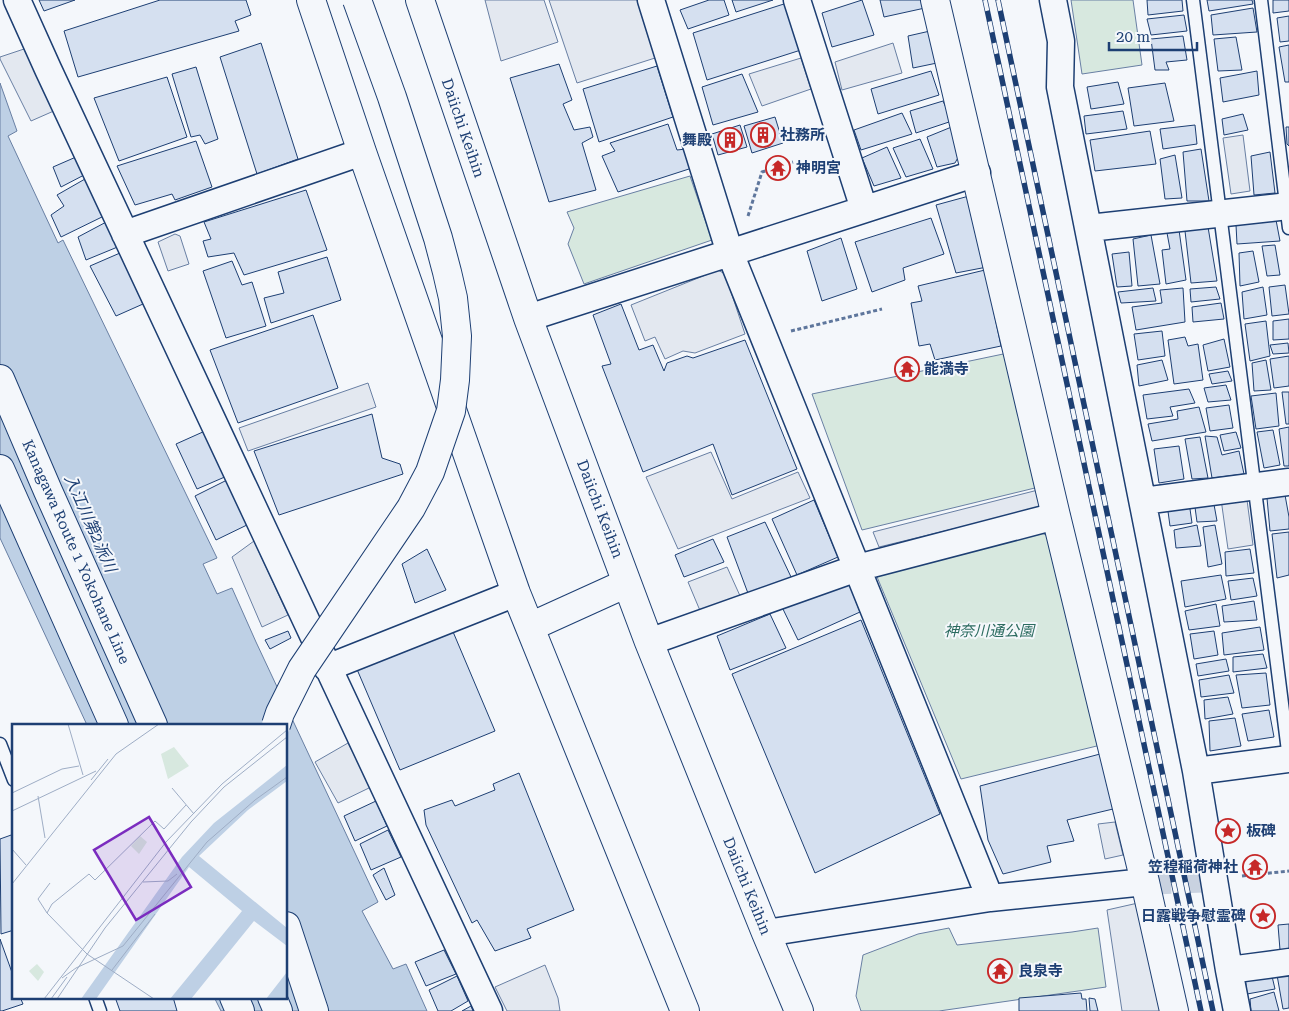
<svg xmlns="http://www.w3.org/2000/svg" width="1289" height="1011" font-family="'Roboto Serif','Noto Sans JP',serif">
	<style>
		.green { fill: #d7e8df; stroke: #687fa3 }
		.parking { fill: #e3e8f0; stroke: #687fa3 }
		.water { fill: #bed0e5; stroke: #687fa3 }
		.building { fill: #d5e0f0; stroke: #1d3f73 }
		.lines { fill: none; stroke-linecap: round; stroke-linejoin: round }
		.street-tunnel { stroke: #c9d2e0; stroke-width: 26; stroke-dasharray: 26 13; stroke-linecap: butt }
		.lane-casing { stroke: #1d3f73; stroke-width: 15 }
		.street-casing { stroke: #1d3f73; stroke-width: 29 }
		.secondary-casing { stroke: #1d3f73; stroke-width: 30 }
		.highway-casing { stroke: #1d3f73; stroke-width: 30 }
		.path { stroke: #5e769c; stroke-width: 3; stroke-dasharray: 4 2.5; stroke-linecap: butt }
		.lane { stroke: #f4f7fb; stroke-width: 12 }
		.street { stroke: #f4f7fb; stroke-width: 26 }
		.secondary { stroke: #f4f7fb; stroke-width: 28 }
		.highway { stroke: #f4f7fb; stroke-width: 28 }
		.rail-casing { stroke: #1d3f73; stroke-width: 5.5 }
		.rail { stroke: #f4f7fb; stroke-width: 4; stroke-dasharray: 11; stroke-linecap: butt }
		.highway-bridge-casing { stroke: #1d3f73; stroke-width: 30; stroke-linecap: butt }
		.highway-bridge { stroke: #f4f7fb; stroke-width: 28 }
		.labels { text-anchor: middle; stroke-width: 4; stroke-linejoin: round; paint-order: stroke }
		.street-label { font-size: 15px; fill: #1d3f73; stroke: #f4f7fb }
		.poi-label { font-size: 15px; font-weight: bold; fill: #1d3f73; stroke: #f4f7fb; text-anchor: start }
		.park-label { font-size: 15px; font-style: italic; fill: #2c6c60; stroke: #f4f7fb }
		.water-label { font-size: 16px; font-style: italic; fill: #1d3f73; stroke: #f4f7fb }
		.inset-road { fill: none; stroke: #9eadc5; stroke-width: 1 }
		.view { fill: #7b2cbf; fill-opacity: 0.15; stroke: #7b2cbf; stroke-width: 2.5 }
		.inset-edge { fill: none; stroke: #1d3f73; stroke-width: 2.5 }
	</style>
	<rect width="100%" height="100%" fill="#f4f7fb"/>
	<path class="green" d="M1071,0H1133L1142,65L1082,74Z
		M690,176L712,240L584,284L568,244L574,228L567,212Z
		M1008,353L1039,487L862,530L812,394Z
		M1037,530L1051,538L1105,744L961,779L875,572Z
		M949,928L957,945L1072,932L1098,928L1106,987L939,1011H861L856,996L863,955L918,934Z"/>
	<path class="parking" d="M485,0H544L558,42L501,61Z
		M549,0H637L655,58L577,83Z
		M893,43L902,73L842,90L835,62Z
		M24,49L56,110L31,121L0,59V57Z
		M801,58L811,89L762,106L749,74Z
		M1243,135L1250,191L1231,194L1223,138Z
		M175,234L180,236L189,264L168,271L158,242Z
		M718,270L725,274L745,334L695,353L683,351L665,359L655,337L645,341L631,305Z
		M368,383L376,407L248,451L239,428Z
		M711,452L732,499L798,472L810,498L678,549L646,477Z
		M1038,490L1043,507L879,547L873,532Z
		M1221,499L1247,500L1253,545L1228,549Z
		M254,541L288,615L262,627L232,557Z
		M727,567L741,598L701,613L688,582Z
		M348,743L371,787L338,803L315,762Z
		M1115,822L1123,855L1105,859L1098,824Z
		M1138,903L1163,1011H1122L1107,910Z
		M545,965L558,998L560,1011H507L495,987Z"/>
	<path class="water" d="M0,83L17,131L8,136L58,243L63,240L217,558L203,564L217,594L232,588L256,642L378,902L362,911L393,969L406,964L427,1011H221L214,997H286V725H87L0,538Z"/>
	<path class="building" d="M39,0H75L44,11Z
		M160,0H246L251,15L235,21L239,31L78,77L64,31Z
		M709,0H724L729,15L688,29L680,10Z
		M732,0H773L736,12Z
		M862,0L874,35L832,47L822,13Z
		M880,0H923L925,8L884,17Z
		M1147,0H1182L1183,11L1148,15Z
		M1207,0H1252L1253,4L1209,11Z
		M1273,0H1289V11L1273,13Z
		M787,3L804,49L707,80L693,33Z
		M1253,8L1257,32L1213,35L1211,15Z
		M1184,15L1187,31L1151,35L1147,19Z
		M1289,16V41L1280,42L1277,18Z
		M930,31L937,63L913,68L908,36Z
		M1183,36L1187,60L1166,62L1169,70H1155L1151,39Z
		M1236,37L1242,70L1218,71L1214,39Z
		M261,43L298,159L257,174L220,57Z
		M1289,45V82H1285L1279,47Z
		M559,64L572,100L563,104L574,130L590,127L593,137L582,143L596,190L549,202L510,78Z
		M657,66L673,117L599,142L583,89Z
		M196,67L218,139L205,144L200,135L191,137L172,74Z
		M931,71L939,95L878,114L871,89Z
		M1257,71L1259,95L1223,102L1220,78Z
		M742,74L758,112L713,125L702,87Z
		M167,77L187,137L119,161L94,98Z
		M1118,82L1124,104L1091,109L1087,87Z
		M1165,83L1174,121L1134,126L1128,88Z
		M943,101L952,121L916,133L910,111Z
		M1123,111L1127,129L1086,134L1084,116Z
		M902,113L912,134L861,150L854,130Z
		M1243,114L1248,130L1224,135L1222,119Z
		M775,117L783,143L752,153L744,126Z
		M668,124L677,150L686,149L692,168L618,192L602,156L615,151L610,143Z
		M740,125L747,147L718,155L712,134Z
		M1195,125L1197,144L1163,149L1160,129Z
		M954,126L961,152L955,163L937,167L927,137Z
		M1286,127H1289V146L1287,144Z
		M1150,131L1156,164L1095,171L1090,140Z
		M920,139L933,169L906,177L893,148Z
		M196,141L212,187L175,200L172,194L135,205L117,166Z
		M887,147L901,178L874,186L862,158Z
		M1201,149L1209,201H1187L1183,152Z
		M1270,152L1275,193L1254,195L1251,156Z
		M1175,155L1182,198L1165,199L1160,159Z
		M76,157L86,174L61,187L53,167Z
		M85,179L106,215L61,237L51,215L64,206L57,195Z
		M306,190L327,250L244,275L234,253L208,257L203,241L211,239L204,222Z
		M969,196L987,267L956,273L936,205Z
		M931,218L944,254L903,268L905,280L872,292L855,242Z
		M110,220L120,246L86,260L78,237Z
		M1276,220L1280,241L1237,244L1236,225Z
		M1208,227L1217,281L1191,283L1185,231Z
		M1179,230L1186,280L1166,284L1162,250L1170,249L1167,233Z
		M1151,235L1160,284L1138,286L1133,239Z
		M841,238L857,289L822,301L807,251Z
		M1275,245L1280,275L1267,276L1262,246Z
		M1253,251L1259,282L1240,286L1239,253Z
		M1129,252L1132,286L1117,287L1112,254Z
		M120,253L143,304L116,316L90,266Z
		M327,257L341,300L271,323L264,298L284,293L278,272Z
		M232,261L242,285L252,282L266,326L226,338L203,271Z
		M985,270L1001,346L935,360L930,344L919,346L911,303L922,301L918,286Z
		M1285,285L1289,314L1272,316L1269,287Z
		M1216,287L1220,299L1191,302L1190,289Z
		M1263,287L1267,315L1244,319L1242,292Z
		M1153,288L1156,301L1121,303L1118,292Z
		M1183,288L1185,322L1136,330L1132,307L1162,303L1160,290Z
		M1221,303L1224,319L1193,322L1192,307Z
		M621,304L639,350L653,345L664,371L667,363L687,356L693,358L745,340L797,469L732,495L713,444L643,472L602,366L611,364L593,315Z
		M313,315L338,388L238,423L210,350Z
		M1289,319V339L1273,340V321Z
		M1266,321L1270,356L1250,361L1245,324Z
		M1162,331L1165,356L1138,360L1134,334Z
		M1185,337L1188,346L1198,344L1203,380L1174,384L1168,340Z
		M1224,339L1230,367L1208,371L1203,345Z
		M1288,343L1289,353L1273,354L1270,345Z
		M1289,356V386L1274,388L1270,359Z
		M1162,360L1168,380L1139,386L1137,365Z
		M1266,360L1271,390L1254,391L1252,363Z
		M1228,371L1232,381L1212,384L1209,374Z
		M1226,385L1231,400L1208,402L1204,388Z
		M1189,389L1195,403L1170,407L1173,416L1147,419L1143,395Z
		M1282,392H1289V424H1286Z
		M1276,393L1279,426L1256,429L1251,396Z
		M1229,405L1233,428L1210,431L1206,408Z
		M1199,407L1206,432L1152,441L1148,424L1178,419L1177,411Z
		M372,414L382,458L400,464L403,474L279,515L254,451Z
		M1289,427V466H1284L1279,429Z
		M1273,430L1280,465L1264,468L1257,432Z
		M205,431L227,476L197,489L176,444Z
		M1236,432L1241,448L1224,451L1220,435Z
		M1205,436L1217,437L1222,455L1239,451L1244,474L1212,478Z
		M1200,437L1208,478L1192,479L1185,439Z
		M1179,446L1184,479L1159,483L1154,449Z
		M227,480L249,524L216,540L195,496Z
		M1285,495L1289,517V529L1270,531L1267,498Z
		M1213,499L1217,521L1197,522L1194,500Z
		M814,500L838,557L797,575L772,519Z
		M1189,502L1192,523L1170,526L1167,504Z
		M765,522L792,579L749,596L727,537Z
		M1197,525L1201,546L1176,548L1174,530Z
		M1215,525L1222,564L1208,567L1203,527Z
		M1289,532V575L1277,578L1272,534Z
		M713,539L724,562L684,577L675,555Z
		M427,549L446,590L415,603L402,564Z
		M1250,549L1254,573L1226,576L1225,552Z
		M1221,575L1226,599L1185,607L1181,581Z
		M847,578L860,612L798,640L781,605Z
		M1253,578L1257,596L1231,600L1228,581Z
		M1254,601L1257,620L1224,622L1222,606Z
		M1216,604L1220,626L1189,630L1185,611Z
		M770,614L786,648L730,670L717,636Z
		M861,620L940,814L815,873L732,674Z
		M451,627L495,731L400,770L356,667Z
		M1260,627L1264,650L1224,655L1222,633Z
		M288,631L291,638L270,649L265,640Z
		M1214,631L1218,655L1194,659L1190,634Z
		M1263,654L1267,668L1233,672V657Z
		M1226,659L1229,671L1198,676L1196,664Z
		M1266,673L1270,705L1242,708L1236,675Z
		M1229,675L1234,693L1201,697L1199,680Z
		M1228,697L1233,714L1205,719L1204,700Z
		M1269,710L1274,737L1248,741L1242,714Z
		M1235,718L1241,746L1210,751L1209,721Z
		M1100,754L1113,809L1067,820L1074,841L1047,846L1051,862L1003,874L988,840L980,786Z
		M519,773L574,910L527,929L531,938L495,951L477,920L472,923L426,825L424,810L452,800L455,806L495,790L493,784Z
		M376,801L387,826L355,841L344,816Z
		M388,830L401,857L371,870L360,844Z
		M14,834V930L1,934L0,839Z
		M384,868L395,895L386,900L373,875Z
		M1289,924V949L1280,950L1278,925Z
		M0,939L14,978V997H20L23,1004L2,1011H0Z
		M444,950L456,974L426,986L415,962Z
		M1271,972L1275,989L1247,994L1245,976Z
		M1289,974V1008L1283,1009L1277,975Z
		M457,976L468,1001L451,1011H438L429,990Z
		M1274,992L1279,1011H1251L1250,999Z
		M1081,993L1082,999H1086L1087,1011H1019V998Z
		M115,997H173L177,1011H120Z
		M1089,998L1095,999L1098,1011H1090Z
		M471,1006L473,1011H462Z"/>
	<g class="lines">
		<path class="street-tunnel" d="M1145,882L1214,879"/>
		<defs>
			<path id="lane" d="M1193,0L1289,759
				M1261,0L1289,228
				M0,744L14,780
				M95,997L100,1011"/>
			<path id="street" d="M17,0L48,69L489,1011
				M651,0L730,253L990,898
				M797,0L864,209
				M1053,0L1061,41L1060,87L1196,771L1229,970L1237,1011
				M1089,228L1289,206
				M125,234L362,152
				M528,318L977,173
				M1143,501L1289,482
				M649,642L857,568L1056,516
				M327,668L516,593
				M1196,771L1289,759
				M766,933L990,898L1145,882
				M1229,970L1289,962"/>
			<path id="secondary" d="M935,0L1056,516L1145,882L1174,1011"/>
			<path id="highway" d="M311,0L362,152L516,593L685,1011
				M420,0L528,318L649,642L766,933L799,1011
				M0,379L48,491L153,725
				M0,469L114,725
				M530,627L627,583
				M286,926L314,1011
				M234,997L240,1011
				M272,997L278,1011"/>
		</defs>
		<use href="#lane" class="lane-casing"/>
		<use href="#street" class="street-casing"/>
		<use href="#secondary" class="secondary-casing"/>
		<use href="#highway" class="highway-casing"/>
		<path class="path" d="M748,216L762,172L793,162
			M791,331L882,309
			M1242,876L1289,871"/>
		<use href="#lane" class="lane"/>
		<use href="#street" class="street"/>
		<use href="#secondary" class="secondary"/>
		<use href="#highway" class="highway"/>
		<defs>
			<path id="rail" d="M985,0L1201,1011
				M998,0L1213,1011"/>
		</defs>
		<use href="#rail" class="rail-casing"/>
		<use href="#rail" class="rail"/>
		<defs>
			<path id="highway-bridge" d="M276,725L280,713L302,669L411,508L430,472L451,411L455,380L457,336L453,298L447,272L438,238L392,97L357,0"/>
		</defs>
		<use href="#highway-bridge" class="highway-bridge-casing"/>
		<use href="#highway-bridge" class="highway-bridge"/>
	</g>
	<defs>
		<symbol id="building-ring" viewBox="-11 -11 22 22"><circle r="9.5" fill="#f4f7fb" stroke="#c62828" stroke-width="1.5"/><path d="M-4-6H4V6H1V3H-1V6H-4ZM-2.5-4.3h1.7v1.8h-1.7ZM.8-4.3h1.7v1.8H.8ZM-2.5-1h1.7V.8h-1.7ZM.8-1h1.7V.8H.8Z" fill="#c62828"/></symbol>
		<symbol id="temple-ring" viewBox="-11 -11 22 22"><circle r="9.5" fill="#f4f7fb" stroke="#c62828" stroke-width="1.5"/><path d="M0-6L5-2H3V0L6.5 2.5H4V6H1.5V3h-3V6H-4V2.5H-6.5L-3 0V-2H-5Z" fill="#c62828"/></symbol>
		<symbol id="sight-ring" viewBox="-11 -11 22 22"><circle r="9.5" fill="#f4f7fb" stroke="#c62828" stroke-width="1.5"/><path d="M0-6L1.8-2.2L6-1.7L2.9 1.2L3.7 5.4L0 3.3L-3.7 5.4L-2.9 1.2L-6-1.7L-1.8-2.2Z" fill="#c62828"/></symbol>
	</defs>
	<g fill-rule="evenodd">
		<use href="#building-ring" x="749" y="121" width="28" height="28"/>
		<use href="#building-ring" x="716" y="126" width="28" height="28"/>
		<use href="#temple-ring" x="764" y="154" width="28" height="28"/>
		<use href="#temple-ring" x="893" y="355" width="28" height="28"/>
		<use href="#sight-ring" x="1214" y="817" width="28" height="28"/>
		<use href="#temple-ring" x="1241" y="853" width="28" height="28"/>
		<use href="#sight-ring" x="1249" y="902" width="28" height="28"/>
		<use href="#temple-ring" x="986" y="957" width="28" height="28"/>
	</g>
	<g class="labels">
		<g class="street-label">
			<text transform="translate(463 128) rotate(71)" y="5">Daiichi Keihin</text>
			<text transform="translate(600 509) rotate(69)" y="5">Daiichi Keihin</text>
			<text transform="translate(76 552) rotate(66)" y="5">Kanagawa Route 1 Yokohane Line</text>
			<text transform="translate(747 886) rotate(68)" y="5">Daiichi Keihin</text>
		</g>
		<g class="poi-label">
			<text x="780" y="140">社務所</text>
			<text x="712" y="145" text-anchor="end">舞殿</text>
			<text x="796" y="173">神明宮</text>
			<text x="924" y="374">能満寺</text>
			<text x="1246" y="836">板碑</text>
			<text x="1238" y="872" text-anchor="end">笠䅣稲荷神社</text>
			<text x="1246" y="921" text-anchor="end">日露戦争慰霊碑</text>
			<text x="1018" y="976">良泉寺</text>
		</g>
		<g class="park-label">
			<text x="989" y="636">神奈川通公園</text>
		</g>
		<g class="water-label">
			<text transform="translate(91 523) rotate(66)" y="6">入江川第2派川</text>
		</g>
	</g>
	<g transform="translate(12 724)">
		<rect width="275" height="275" fill="#f4f7fb"/>
		<path d="M162,23L177,42L156,55L149,30ZM128,112L135,118L127,130L119,122ZM25,240L32,248L26,257L17,247Z" fill="#d7e8df"/>
		<path d="M275,41V57L236,86L187,132L275,204V222L242,197L179,275H158L230,187L177,143L84,275H69L170,133L202,99ZM275,248V275H254Z" fill="#bed0e5"/>
		<path class="inset-road" d="M56,0L71,51M79,56L96,35M160,64L182,90M0,69L50,45L67,42M26,72L33,114M0,87L84,47M0,125L14,141M131,158L156,157L165,150M38,159L26,175L35,189L75,230L142,275M0,160L104,30L147,0M35,189L40,180L77,150L83,156L143,97L152,105L174,81M100,246L143,190M50,254L64,244L111,222L195,118L243,76L275,53M32,275L154,118L210,60L275,6M39,275L55,253M45,275L93,204L179,98L212,63L275,13"/>
		<path class="view" d="M137,93L179,163L124,196L82,126Z"/>
		<rect width="275" height="275" class="inset-edge"/>
	</g>
	<path d="M1109 42v8h88v-8" fill="none" stroke="#1d3f73" stroke-width="2.5"/>
	<text x="1116" y="42" font-size="15" fill="#1d3f73" stroke="#f4f7fb" stroke-width="4" paint-order="stroke">20 m</text>
</svg>
